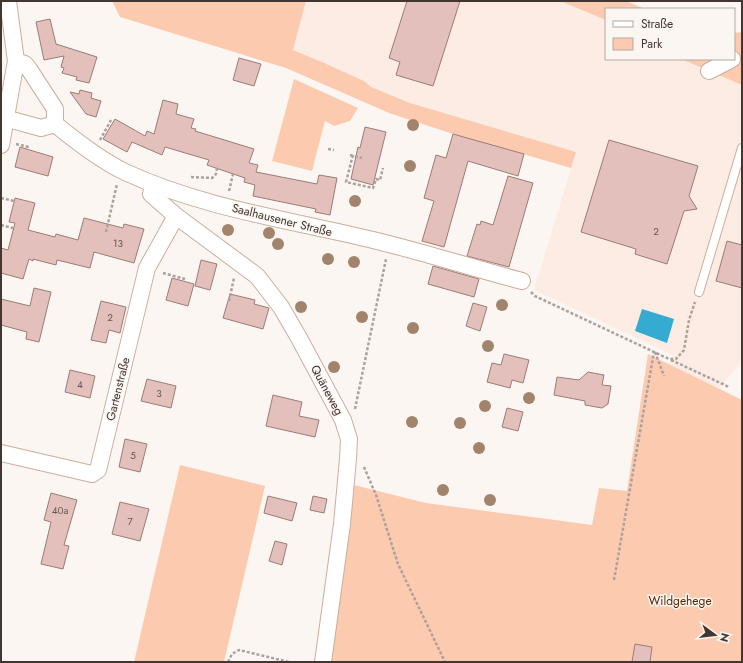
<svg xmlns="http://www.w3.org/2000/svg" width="743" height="663" font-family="Jost,sans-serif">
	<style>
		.built { fill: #fcece4 }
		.green { fill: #fccaaf }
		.water { fill: #36abd2 }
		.building { fill: #e3c0bc; stroke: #9c7b77 }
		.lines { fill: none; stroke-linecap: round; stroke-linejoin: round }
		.service-casing { stroke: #cbae9d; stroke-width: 10 }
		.minor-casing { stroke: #cbae9d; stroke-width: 18 }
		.path { stroke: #aba29e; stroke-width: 2.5; stroke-dasharray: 3 2; stroke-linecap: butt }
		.service { stroke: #fff; stroke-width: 8 }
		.minor { stroke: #fff; stroke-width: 16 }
		.tree { fill: #a2846d }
		.labels { text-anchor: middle; stroke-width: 3; stroke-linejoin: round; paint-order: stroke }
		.number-label { font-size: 10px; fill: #6a5853 }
		.street-label { font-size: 12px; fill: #423630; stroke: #fcf6f2 }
		.park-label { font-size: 12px; fill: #592701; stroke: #fcf6f2 }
	</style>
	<rect width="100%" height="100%" fill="#fcf6f2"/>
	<path class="built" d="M306,1H560L606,20V59H681L742,85V362L726,380L721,390L669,365L673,355L534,290L576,152L410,103L371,87L364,81L322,62L293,50Z"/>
	<path class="green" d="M112,1H306L293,50L322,62L364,81L371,87L410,103L576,152L571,168L453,134L389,113L286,68L120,17Z
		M560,1H626L645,9H606V20Z
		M742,32V85L681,59H734V33Z
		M294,79L358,108L350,121L334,126L325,121L312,171L272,161Z
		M648,354L742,400V662H330L354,485L426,503L592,525L599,488L627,491Z
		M180,465L265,486L224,662H134Z"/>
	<path class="water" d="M642,309L674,319L667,343L635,331Z"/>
	<path class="building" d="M407,1H460L433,86L396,75L400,62L389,58Z
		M50,19L56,44L97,57L89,83L76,80L77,77L62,73L64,68L61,67L64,56L44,60L36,22Z
		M239,58L261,64L254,86L233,80Z
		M80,90L92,93L91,98L101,101L96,117L86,114L70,92L79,94Z
		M163,100L178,104L176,114L194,119L191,128L196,129L195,131L254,149L249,163L258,165L256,172L317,184L319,175L337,178L330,215L315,212L316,209L253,196L255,185L244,182L245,178L207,165L209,160L165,147L162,155L132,142L127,152L103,139L115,119L145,136L147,131L154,134Z
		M365,127L386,132L373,185L351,179L358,147L360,148Z
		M453,134L524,154L518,176L468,161L444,247L422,241L434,201L424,198L436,155L446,158Z
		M609,140L698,166L689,196L697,209L684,211L667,264L635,254L636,249L581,232Z
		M20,147L53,157L48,176L15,167Z
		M508,176L533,183L509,267L467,256L477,224L480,225L481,221L493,225Z
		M15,198L35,203L28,230L55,237L56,234L78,240L84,218L123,228L124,224L144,229L134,263L94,252L90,268L57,260L56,265L33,259V261L29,259L23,279L1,273V248L8,250L15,223L9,222Z
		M727,241L742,245V288L716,281Z
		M201,260L217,264L210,290L195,286Z
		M433,266L479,279L474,297L428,284Z
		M172,278L194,284L188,306L166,300Z
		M34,288L51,292L39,342L26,339L27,332L1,325V299L30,306Z
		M230,294L255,300L254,304L269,308L263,329L223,318Z
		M101,301L126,307L120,333L109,330L106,343L91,340Z
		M473,303L487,307L480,331L466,326Z
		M504,354L529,360L523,383L512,380L510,388L487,382L492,363L501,365Z
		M70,370L95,376L90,398L65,392Z
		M588,372L604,375L602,385L611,386L608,404L602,408L585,405V401L554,395L557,377L579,380Z
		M147,379L176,386L171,408L141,401Z
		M273,395L302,402L299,416L319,420L315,437L266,426Z
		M507,408L523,412L518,431L502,427Z
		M125,439L147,444L140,472L119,467Z
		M51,493L77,500L64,545L69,546L63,569L41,564L51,522L44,520Z
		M268,496L297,503L292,521L264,513Z
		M313,496L327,499L324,513L310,510Z
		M120,502L149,509L140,541L112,534Z
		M275,541L287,544L282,565L269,561Z
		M635,644L652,647L650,662H632Z"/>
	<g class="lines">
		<defs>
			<path id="service" d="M699,292L742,148"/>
			<path id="minor" d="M16,61L25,64L29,69L55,109V124
				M709,71L732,59
				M1,117L41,128L55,124
				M55,124C77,142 100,160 125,172C203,208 290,220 373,240C423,252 473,268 522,281
				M1,145L16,61L8,1
				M154,184L151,194L176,216L257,276L281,307L299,338L343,420L349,439L348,459L342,524L323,662
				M1,453L92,474L98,470L147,268L176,216"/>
		</defs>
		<use href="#service" class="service-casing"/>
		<use href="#minor" class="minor-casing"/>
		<path class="path" d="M100,140L111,120
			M16,144L29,147
			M328,149L334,150
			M350,155L362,158
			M353,155L346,182L373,188L376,179L380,180L383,168
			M191,177L212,178L216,174L217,168
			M229,191L233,174
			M1,198L14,201
			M1,225L13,228
			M106,232L117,184
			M163,273L185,279
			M531,292L535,296L669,359H676L684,350L689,320L695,302
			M229,301L234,278
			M655,352L664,376
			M671,360L729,387
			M355,409L386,259
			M364,467L376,495L398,564L445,662
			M614,580L654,352
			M228,662L232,654L239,650L289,662"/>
		<use href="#service" class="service"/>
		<use href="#minor" class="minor"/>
	</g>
	<g class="tree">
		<circle cx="413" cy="125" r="6"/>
		<circle cx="410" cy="166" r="6"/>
		<circle cx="355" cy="201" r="6"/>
		<circle cx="228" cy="230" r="6"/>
		<circle cx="269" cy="233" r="6"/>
		<circle cx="278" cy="244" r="6"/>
		<circle cx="328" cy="259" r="6"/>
		<circle cx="354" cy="262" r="6"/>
		<circle cx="502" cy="305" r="6"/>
		<circle cx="301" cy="307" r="6"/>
		<circle cx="362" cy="317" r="6"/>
		<circle cx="413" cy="328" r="6"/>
		<circle cx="488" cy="346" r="6"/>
		<circle cx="334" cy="367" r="6"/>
		<circle cx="529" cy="398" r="6"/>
		<circle cx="485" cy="406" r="6"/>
		<circle cx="412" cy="422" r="6"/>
		<circle cx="460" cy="423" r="6"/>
		<circle cx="479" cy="448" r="6"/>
		<circle cx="443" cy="490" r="6"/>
		<circle cx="490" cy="500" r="6"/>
	</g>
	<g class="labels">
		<g class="number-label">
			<text x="656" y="235">2</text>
			<text x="118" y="247">13</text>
			<text x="110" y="321">2</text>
			<text x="80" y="388">4</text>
			<text x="159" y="397">3</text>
			<text x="133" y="459">5</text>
			<text x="60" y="514">40a</text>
			<text x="130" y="525">7</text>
		</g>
		<g class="street-label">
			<text transform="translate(282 220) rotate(14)" y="4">Saalhausener Straße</text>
			<text transform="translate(118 389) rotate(-76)" y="4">Gartenstraße</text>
			<text transform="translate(327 390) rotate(62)" y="4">Quäneweg</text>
		</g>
		<g class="park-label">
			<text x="680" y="605">Wildgehege</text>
		</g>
	</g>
	<rect width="743" height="663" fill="none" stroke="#423630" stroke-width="4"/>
	<rect x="605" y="8" width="130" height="52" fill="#fcf6f2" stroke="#b2a9a4"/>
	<rect x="613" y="21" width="20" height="6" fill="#ffffff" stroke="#b2a9a4"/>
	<text x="641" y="28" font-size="12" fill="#423630">Straße</text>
	<rect x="613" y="38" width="20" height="12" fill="#fccaaf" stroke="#b2a9a4"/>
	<text x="641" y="48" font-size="12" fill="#423630">Park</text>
	<g transform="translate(715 635) rotate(105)" stroke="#fcf6f2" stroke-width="3" paint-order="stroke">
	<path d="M0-3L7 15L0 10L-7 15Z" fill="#423630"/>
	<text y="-6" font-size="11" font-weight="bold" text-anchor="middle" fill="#423630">N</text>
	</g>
</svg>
